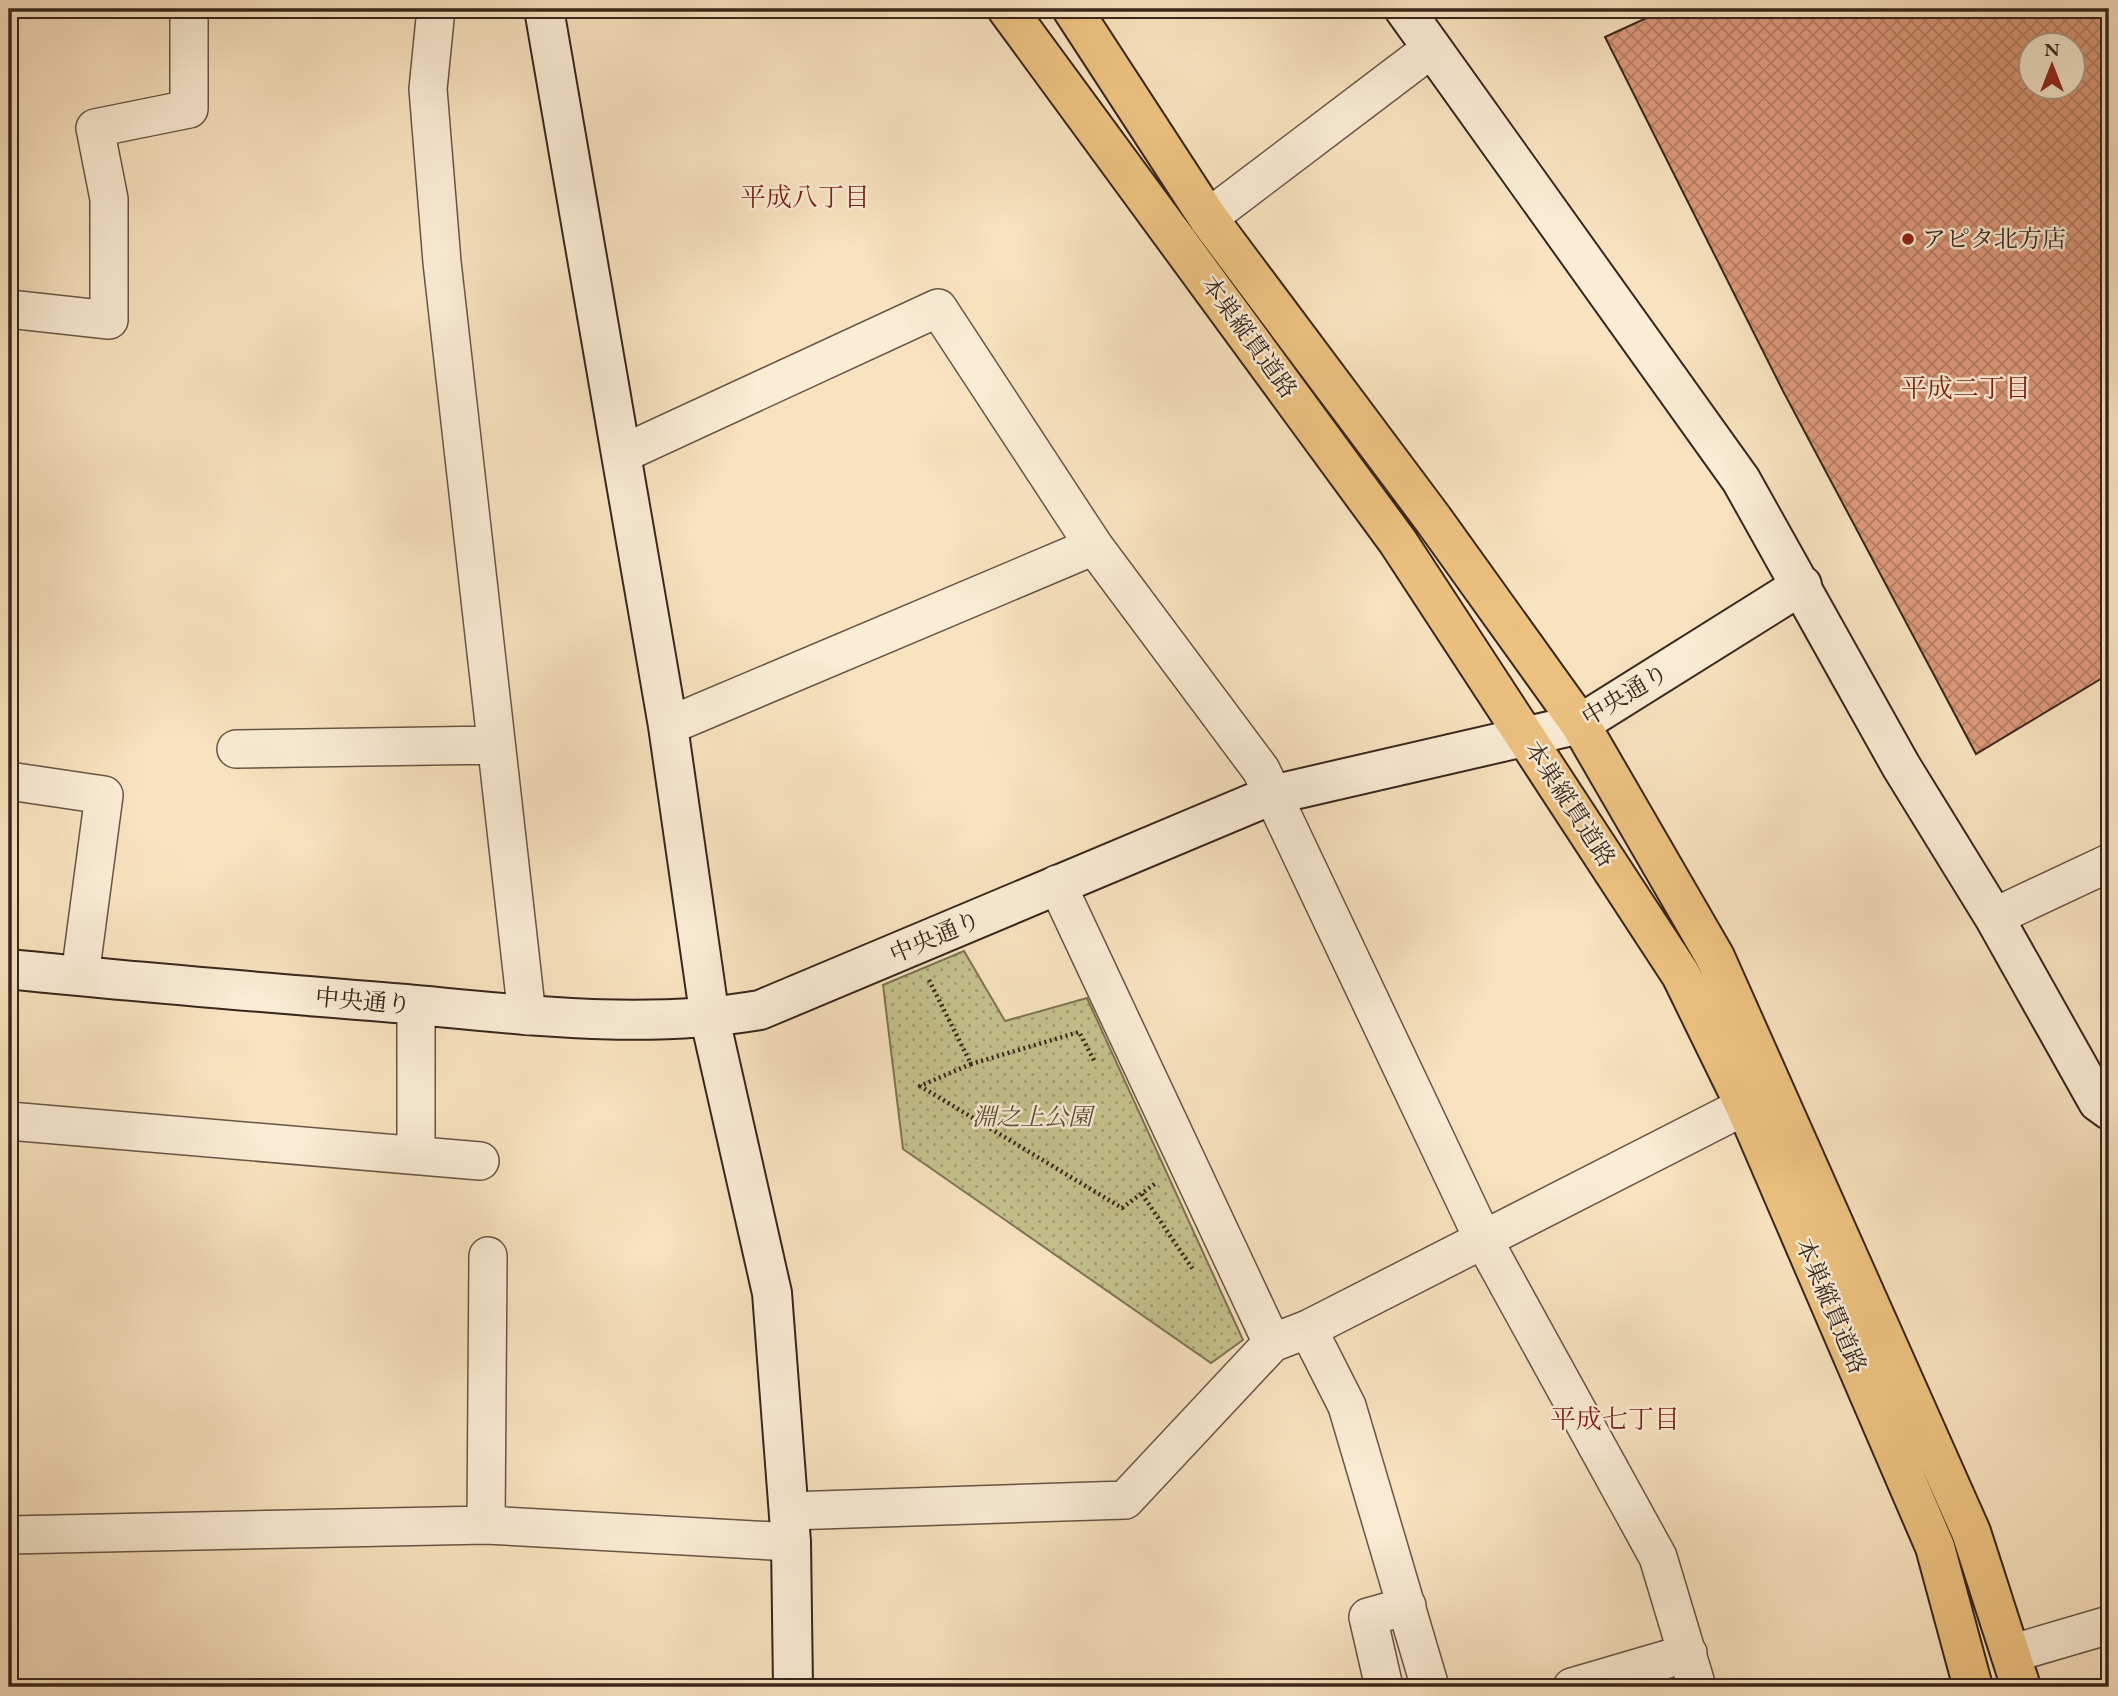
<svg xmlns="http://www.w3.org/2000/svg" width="2118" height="1696" font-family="'EB Garamond','Noto Serif JP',serif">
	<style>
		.green { fill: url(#green-dots); stroke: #7e7454; stroke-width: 2 }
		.building { fill: url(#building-cross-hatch); stroke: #38261d; stroke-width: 2; fill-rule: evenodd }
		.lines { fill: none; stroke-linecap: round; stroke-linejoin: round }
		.street-casing { stroke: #685546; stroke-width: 40 }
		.secondary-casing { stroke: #38261d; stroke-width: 42 }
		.primary-casing { stroke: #38261d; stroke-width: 42 }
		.path { stroke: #38261d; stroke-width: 4.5; stroke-dasharray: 2 3.5; stroke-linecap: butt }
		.street { stroke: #faecd5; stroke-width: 37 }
		.secondary { stroke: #faecd5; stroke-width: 38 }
		.primary { stroke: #ecc180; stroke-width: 38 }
		.poi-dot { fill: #8f2418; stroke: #faecd5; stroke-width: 2.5 }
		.labels { text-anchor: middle; stroke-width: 5; stroke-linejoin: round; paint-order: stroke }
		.poi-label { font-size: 24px; fill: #38261d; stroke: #faecd5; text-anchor: start }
		.street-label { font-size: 24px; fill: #38261d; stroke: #faecd5 }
		.park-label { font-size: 24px; font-style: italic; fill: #5b4d39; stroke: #faecd5 }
		.neighbourhood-label { font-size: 26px; fill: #7a1f14; stroke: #faecd5 }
	</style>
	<defs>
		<pattern id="green-dots" width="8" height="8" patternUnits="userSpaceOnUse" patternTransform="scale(1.75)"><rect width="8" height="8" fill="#c5c18c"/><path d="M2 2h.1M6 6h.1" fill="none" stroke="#a19d72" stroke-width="1.8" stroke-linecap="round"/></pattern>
		<pattern id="building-cross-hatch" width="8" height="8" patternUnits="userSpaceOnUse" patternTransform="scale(1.75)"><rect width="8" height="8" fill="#dd997a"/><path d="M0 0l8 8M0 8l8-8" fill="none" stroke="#b47d63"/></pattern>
	</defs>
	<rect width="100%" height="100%" fill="#f8e2bf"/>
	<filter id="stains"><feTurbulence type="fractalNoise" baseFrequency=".00286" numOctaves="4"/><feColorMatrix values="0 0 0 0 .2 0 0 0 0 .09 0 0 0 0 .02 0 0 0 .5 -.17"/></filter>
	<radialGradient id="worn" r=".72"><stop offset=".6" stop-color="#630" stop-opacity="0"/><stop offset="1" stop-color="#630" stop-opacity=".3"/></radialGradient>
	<path class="green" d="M964,951L1005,1021L1087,998L1243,1340L1211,1363L903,1149L883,985Z"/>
	<path class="building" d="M1666,9H2109V674L1976,754L1783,391L1605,37ZM2030,46H2072V88H2030Z"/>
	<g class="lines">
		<defs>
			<path id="street" d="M436,9L428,89L442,262L527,1016
				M1208,218L1431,49
				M9,309L109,320V199L95,128L189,109V9
				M622,454L938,308L1094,546L1261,770L1483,1239L1658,1557L1697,1687
				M668,726L1094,546
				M236,749L496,745
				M9,781L104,795L80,976
				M1057,884L1272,1343L1308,1329L1745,1106L1774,1095
				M1994,917L2109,863
				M416,1005V1155
				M9,1121L480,1161
				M1308,1329L1347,1406L1430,1687
				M789,1511L1125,1500L1272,1343
				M486,1525L488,1256
				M9,1535L486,1525L791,1542
				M2010,1654L2109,1625
				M1384,1687L1368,1617L1407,1606
				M1572,1687L1688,1653"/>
			<path id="secondary" d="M544,9L668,726L710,1019L772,1293L791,1542L793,1687
				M1404,9L1741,480L1901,766L1994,917L2098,1102L2109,1110
				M9,969C141,983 273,993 406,1004C524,1015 643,1030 760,1010L1272,795L1580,724L1802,585"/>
			<path id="primary" d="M1007,9L1398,542L1681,975L1745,1106L1935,1547L1973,1687
				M1072,9L1208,218L1433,519L1580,724L1715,957L1971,1532L2021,1687"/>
		</defs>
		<use href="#street" class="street-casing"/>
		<use href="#secondary" class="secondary-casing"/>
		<use href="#primary" class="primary-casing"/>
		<path class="path" d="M929,980L971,1064L1079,1032L1095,1062
			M971,1064L920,1086L1122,1208L1156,1183
			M1142,1194L1194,1271"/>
		<use href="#street" class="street"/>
		<use href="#secondary" class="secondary"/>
		<use href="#primary" class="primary"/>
	</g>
	<circle class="poi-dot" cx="1908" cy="239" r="7"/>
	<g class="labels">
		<g class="poi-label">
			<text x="1922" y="247">アピタ北方店</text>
		</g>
		<g class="street-label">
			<text transform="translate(1249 337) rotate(54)" y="8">本巣縦貫道路</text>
			<text transform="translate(1625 695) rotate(-31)" y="8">中央通り</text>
			<text transform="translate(1570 804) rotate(57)" y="8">本巣縦貫道路</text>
			<text transform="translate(935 937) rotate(-23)" y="8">中央通り</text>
			<text transform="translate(363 1001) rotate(5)" y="8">中央通り</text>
			<text transform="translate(1831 1306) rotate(67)" y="8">本巣縦貫道路</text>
		</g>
		<g class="park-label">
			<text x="1032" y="1125">淵之上公園</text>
		</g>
		<g class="neighbourhood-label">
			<text x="805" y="206">平成八丁目</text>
			<text x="1966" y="397">平成二丁目</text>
			<text x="1615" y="1428">平成七丁目</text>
		</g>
	</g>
	<rect width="2118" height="1696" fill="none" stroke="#f8e2bf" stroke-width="35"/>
	<rect x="10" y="10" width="2097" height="1675" fill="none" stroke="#38261d" stroke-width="3.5"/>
	<rect x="18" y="18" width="2083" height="1661" fill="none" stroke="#38261d" stroke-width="2"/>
	<g transform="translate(2052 66)"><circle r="33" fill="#faecd5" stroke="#ac9d8b" stroke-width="2"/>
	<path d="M0-5L12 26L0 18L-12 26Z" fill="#8f2418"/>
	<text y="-10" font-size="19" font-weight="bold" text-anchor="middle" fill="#38261d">N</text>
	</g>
	<rect width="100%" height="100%" filter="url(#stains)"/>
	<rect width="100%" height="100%" fill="url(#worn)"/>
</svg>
